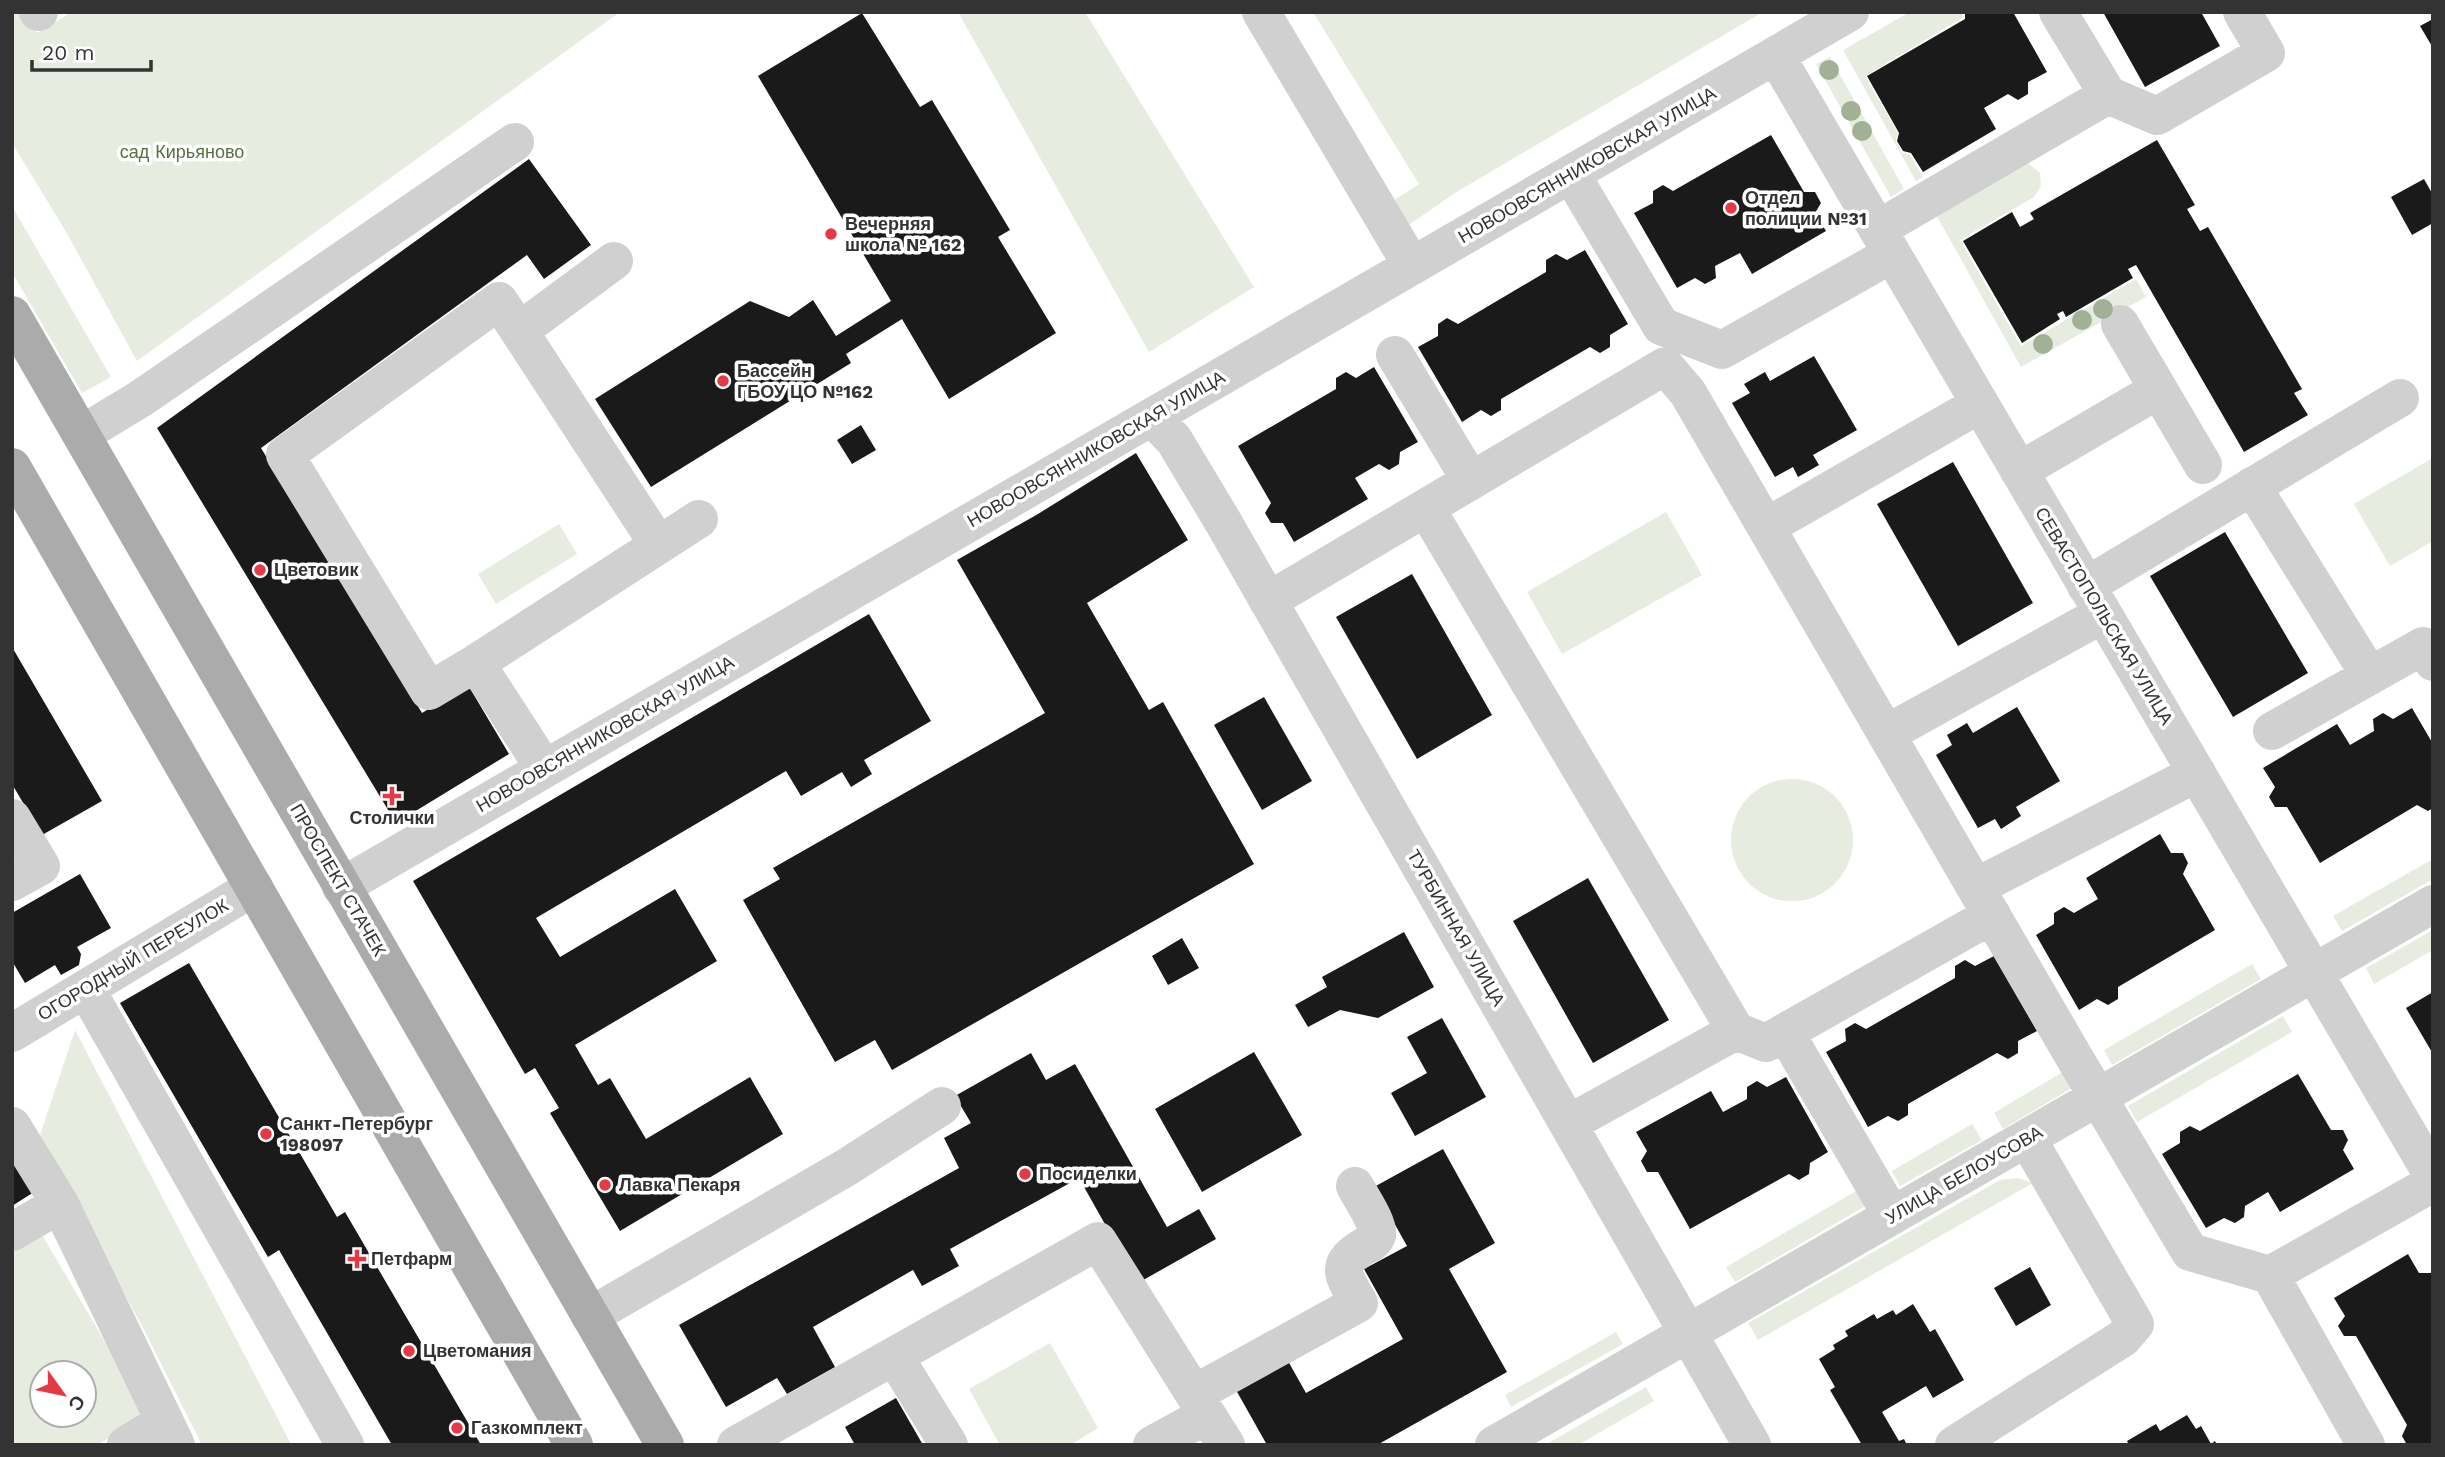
<svg xmlns="http://www.w3.org/2000/svg" width="2445" height="1457" font-family="'Work Sans',sans-serif">
	<style>
		.green { fill: #e6ecdf; fill-rule: evenodd }
		.building { fill: #1a1a1a }
		.lines { fill: none; stroke-linecap: round; stroke-linejoin: round }
		.minor { stroke: #d0d0d0; stroke-width: 38 }
		.major { stroke: #ababab; stroke-width: 38 }
		.tree { fill: #a2b095 }
		.poi-dot { fill: #e63946; stroke: #fff; stroke-width: 2.5 }
		.labels { text-anchor: middle; stroke-width: 7; stroke-linejoin: round; paint-order: stroke }
		.park-label { font-size: 18px; fill: #56703f; stroke: #fff }
		.street-label { font-size: 18px; fill: #333; stroke: #fff }
		.poi-label { font-size: 18px; font-weight: bold; fill: #333; stroke: #fff; text-anchor: start }
	</style>
	<rect width="100%" height="100%" fill="#fff"/>
	<path class="green" d="M12,12H24L37,33L72,12H620L137,361L65,230L12,143Z
		M958,12H1085L1254,287L1149,352Z
		M1313,12H1763L1458,191L1400,231L1388,204L1419,184Z
		M1910,12H1962V18L1865,76L1898,133L1896,141L1902,153L1910,155L1923,177L1916,181L1843,50Z
		M1830,57L1904,189L1891,197L1816,64Z
		M2017,163L2029,164L2040,173L2041,186L2034,197L1960,240L2021,346L2136,279L2146,297L2021,367L1934,211Z
		M12,206L111,377L82,393L12,272Z
		M2431,459L2433,541L2390,566L2354,504Z
		M1666,512L1702,575L1562,654L1527,592Z
		M559,524L577,554L496,604L478,574Z
		M1731 840a61 61 0 1 1 122 0a61 61 0 1 1-122 0Z
		M2433,859V879L2342,931L2333,916Z
		M2433,930V950L2374,984L2366,968Z
		M2252,964L2261,979L2112,1065L2104,1050Z
		M2283,1016L2292,1032L2137,1122L2128,1106Z
		M75,1030L291,1444L290,1445H202L141,1324L39,1138Z
		M2066,1070L2075,1086L2003,1129L1994,1113Z
		M1972,1124L1982,1140L1900,1186L1892,1171Z
		M2018,1178L2033,1183L1758,1340L1748,1323L2000,1180Z
		M1858,1190L1867,1205L1735,1282L1726,1267Z
		M41,1233L148,1415L97,1445H12V1250ZM42,1373H84V1415H42Z
		M1616,1332L1623,1344L1511,1407L1505,1395Z
		M1050,1343L1098,1428L1070,1445H1000L969,1389Z
		M1646,1387L1654,1401L1578,1445H1545Z"/>
	<path class="building" d="M1965,12H2013L2047,72L2028,82V94L2018,100L2008,94L1984,108L1996,129L1923,172L1911,153L1903,151L1897,141L1899,133L1867,76L1965,19Z
		M2103,12H2201L2220,46L2145,87Z
		M862,13L920,107L932,100L1010,230L998,237L1056,333L949,399L902,319L846,354L851,363L651,487L595,399L750,301L789,317L813,300L836,336L891,301L758,76Z
		M2433,19V48L2420,26Z
		M1771,135L1804,192H1815L1821,203L1815,213L1826,231L1752,274L1740,253L1715,266L1716,278L1705,284L1695,278L1677,288L1634,213L1653,203V191L1663,185L1673,191Z
		M2157,140L2195,205L2187,209L2200,231L2208,227L2302,389L2294,393L2308,415L2244,452L2136,265L2128,269L2133,278L2066,317L2063,311L2057,314L2060,319L2022,343L1963,241L2012,212L2020,227L2034,219L2030,213Z
		M529,159L591,245L544,279L527,255L261,448L422,713L468,685L509,754L396,823L157,428Z
		M2424,179L2433,195V223L2412,235L2391,197Z
		M1585,250L1628,324L1610,335V347L1600,353L1590,347L1501,399V410L1491,416L1481,410L1462,422L1418,347L1438,336V324L1447,318L1458,324L1546,272V260L1556,254L1567,260Z
		M1814,356L1857,430L1813,455L1819,465L1798,477L1793,467L1775,477L1732,403L1750,393L1744,384L1765,372L1770,381Z
		M1374,367L1418,442L1400,452L1399,464L1389,470L1379,464L1355,478L1368,499L1294,542L1283,523H1271L1265,513L1271,503L1238,446L1336,389V378L1346,372L1356,378Z
		M861,425L876,450L852,464L837,440Z
		M1136,453L1188,540L1087,603L1149,710L1163,702L1254,864L892,1070L875,1040L835,1062L743,900L780,879L773,868L1045,713L957,560L1038,514Z
		M1953,462L2033,603L1958,646L1877,504Z
		M2225,532L2308,673L2233,717L2150,576Z
		M1412,574L1492,715L1417,759L1336,617Z
		M869,614L931,721L864,760L872,774L851,787L842,772L801,796L786,771L536,918L560,957L675,889L717,961L575,1045L598,1085L610,1078L646,1139L750,1077L783,1134L620,1231L550,1113L559,1108L535,1068L525,1074L413,881Z
		M12,647L102,801L42,835L12,784Z
		M1264,697L1312,781L1262,810L1214,725Z
		M2017,707L2060,781L2016,807L2021,816L2001,829L1995,819L1978,828L1936,755L1952,745L1947,735L1967,723L1973,733Z
		M2412,708L2433,744V808L2428,811L2417,805L2320,863L2287,807H2275L2269,797L2275,787L2263,768L2337,724L2350,745L2374,731L2373,719L2383,713L2393,719Z
		M2160,834L2171,853H2183L2188,863L2183,874L2215,930L2118,987V999L2108,1005L2097,999L2079,1010L2036,935L2054,924V913L2064,907L2074,913L2098,899L2086,878Z
		M80,874L111,928L77,947L81,954L79,965L61,975L55,965L25,983L12,961V913Z
		M1588,878L1669,1020L1593,1063L1513,921Z
		M1404,932L1434,987L1378,1018L1340,1010L1308,1027L1295,1005L1327,987L1322,977Z
		M1182,938L1199,968L1168,985L1152,956Z
		M1994,956L2037,1031L2018,1041V1053L2008,1059L1997,1053L1908,1104V1115L1898,1121L1888,1116L1868,1127L1826,1052L1846,1041L1845,1029L1855,1023L1866,1029L1955,978V966L1965,960L1975,966Z
		M189,963L337,1217L345,1212L481,1445H392L279,1250L268,1257L120,1003Z
		M2433,992V1054L2406,1008Z
		M1442,1018L1486,1097L1415,1136L1391,1093L1427,1073L1407,1037Z
		M1254,1052L1302,1135L1202,1192L1155,1109Z
		M1031,1053L1046,1080L1075,1064L1167,1227L1199,1209L1216,1239L1138,1283L1079,1178L950,1249L959,1266L922,1286L913,1270L813,1327L835,1367L787,1394L777,1378L726,1407L679,1325L959,1168L944,1138L971,1123L955,1096Z
		M2298,1074L2331,1130H2343L2348,1140L2343,1150L2354,1169L2280,1212L2268,1192L2245,1206L2244,1217L2235,1223L2224,1218L2206,1228L2162,1154L2180,1143V1132L2190,1126L2200,1131Z
		M1786,1077L1828,1152L1810,1163L1809,1174L1799,1180L1789,1174L1690,1229L1658,1172H1647L1641,1161L1647,1151L1636,1132L1711,1091L1723,1112L1747,1099V1087L1757,1081L1767,1087Z
		M1443,1149L1495,1243L1449,1269L1507,1372L1377,1445H1267L1236,1390L1288,1361L1306,1393L1403,1339L1364,1269L1407,1246L1374,1187Z
		M12,1156L34,1192L12,1206Z
		M2408,1254L2419,1273H2431L2433,1276L2431,1293L2433,1297V1445H2407L2402,1436L2407,1425L2356,1336H2344L2338,1326L2345,1316L2334,1298Z
		M2030,1267L2051,1305L2016,1326L1994,1288Z
		M1913,1304L1930,1332L1935,1329L1964,1380L1933,1398L1926,1386L1882,1412L1899,1441L1904,1439L1907,1445H1862L1830,1390L1835,1387L1819,1359L1835,1349L1833,1345L1848,1336L1845,1331L1874,1314L1877,1319L1893,1310L1896,1315Z
		M896,1398L923,1445H855L845,1427Z
		M2187,1415L2196,1429L2201,1426L2211,1444L2215,1441L2217,1445H2129L2127,1441L2156,1424L2160,1431Z"/>
	<g class="lines">
		<path class="minor" d="M38,12H39
			M1261,12L1412,266
			M2058,12L2108,95
			M1776,56L2433,1176
			M1571,174L1661,326L1722,350L1892,254
			M1878,229L2108,95L2157,116L2266,53L2242,12
			M614,261L519,331L658,544
			M2120,324L2203,465
			M519,331L499,301L285,455L429,691L476,663L699,519
			M1395,355L1471,481
			M1152,417L1174,440L1222,520L1752,1445
			M82,434L140,399L515,142
			M2019,471L2158,390
			M2252,486L2370,676
			M1426,508L1736,1031L1766,1043L1992,915
			M1766,527L1980,404
			M2086,586L2400,398
			M1268,601L1665,366L1688,393L2074,1057L2190,1252L2270,1275L2433,1183
			M476,663L544,768
			M2272,731L2423,646L2433,662
			M1886,734L2103,614
			M12,818L41,866L12,882
			M341,887L1850,12
			M1976,887L2197,773
			M86,989L345,1445
			M1785,1032L1892,1216
			M12,1033L254,887
			M1568,1124L1736,1031
			M12,1126L60,1204L176,1445
			M12,1232L60,1204
			M2270,1275L2366,1445
			M590,1316L847,1167L942,1106
			M894,1356L949,1445
			M1194,1394L1359,1303C1344,1276 1332,1265 1365,1246C1370,1244 1375,1241 1377,1235C1380,1225 1360,1196 1355,1186
			M126,1445L164,1422
			M736,1445L1098,1241L1226,1445
			M1152,1445L1207,1415
			M1494,1445L2433,904
			M1954,1445L2123,1338L2135,1324L2027,1138"/>
		<path class="major" d="M12,315L665,1445
			M12,467L574,1445"/>
	</g>
	<g class="tree">
		<circle cx="1829" cy="70" r="10"/>
		<circle cx="1851" cy="111" r="10"/>
		<circle cx="1862" cy="131" r="10"/>
		<circle cx="2103" cy="309" r="10"/>
		<circle cx="2082" cy="320" r="10"/>
		<circle cx="2043" cy="344" r="10"/>
	</g>
	<g class="poi-dot">
		<circle cx="1731" cy="208" r="7"/>
		<circle cx="831" cy="234" r="7"/>
		<circle cx="723" cy="381" r="7"/>
		<circle cx="260" cy="570" r="7"/>
		<path d="M388.5 785.5h7v7h7v7h-7v7h-7v-7h-7v-7h7z"/>
		<circle cx="266" cy="1134" r="7"/>
		<circle cx="1025" cy="1174" r="7"/>
		<circle cx="605" cy="1185" r="7"/>
		<path d="M353.5 1248.5h7v7h7v7h-7v7h-7v-7h-7v-7h7z"/>
		<circle cx="409" cy="1351" r="7"/>
		<circle cx="457" cy="1428" r="7"/>
	</g>
	<g class="labels">
		<g class="park-label">
			<text x="182" y="158">сад Кирьяново</text>
		</g>
		<g class="street-label">
			<text transform="translate(1587 165) rotate(-30)" y="6">НОВООВСЯННИКОВСКАЯ УЛИЦА</text>
			<text transform="translate(1096 449) rotate(-30)" y="6">НОВООВСЯННИКОВСКАЯ УЛИЦА</text>
			<text transform="translate(2104 616) rotate(59)" y="6">СЕВАСТОПОЛЬСКАЯ УЛИЦА</text>
			<text transform="translate(605 734) rotate(-30)" y="6">НОВООВСЯННИКОВСКАЯ УЛИЦА</text>
			<text transform="translate(338 880) rotate(60)" y="6">ПРОСПЕКТ СТАЧЕК</text>
			<text transform="translate(1456 928) rotate(60)" y="6">ТУРБИННАЯ УЛИЦА</text>
			<text transform="translate(133 960) rotate(-31)" y="6">ОГОРОДНЫЙ ПЕРЕУЛОК</text>
			<text transform="translate(1964 1175) rotate(-30)" y="6">УЛИЦА БЕЛОУСОВА</text>
		</g>
		<g class="poi-label">
			<text x="1745" y="204">Отдел<tspan x="1745" dy="21">полиции №31</tspan></text>
			<text x="845" y="230">Вечерняя<tspan x="845" dy="21">школа № 162</tspan></text>
			<text x="737" y="377">Бассейн<tspan x="737" dy="21">ГБОУ ЦО №162</tspan></text>
			<text x="274" y="576">Цветовик</text>
			<text x="392" y="824" text-anchor="middle">Столички</text>
			<text x="280" y="1130">Санкт-Петербург<tspan x="280" dy="21">198097</tspan></text>
			<text x="1039" y="1180">Посиделки</text>
			<text x="619" y="1191">Лавка Пекаря</text>
			<text x="371" y="1265">Петфарм</text>
			<text x="423" y="1357">Цветомания</text>
			<text x="471" y="1434">Газкомплект</text>
		</g>
	</g>
	<rect width="2445" height="1457" fill="none" stroke="#333333" stroke-width="28"/>
	<g transform="translate(63 1394) rotate(123)"><circle r="33" fill="#ffffff" stroke="#adadad" stroke-width="2"/>
	<path d="M0-5L12 26L0 18L-12 26Z" fill="#e63946"/>
	<text y="-10" font-size="19" font-weight="bold" text-anchor="middle" fill="#333333">С</text>
	</g>
	<path d="M32 60v10h119v-10" fill="none" stroke="#333333" stroke-width="3.5"/>
	<text x="42" y="60" font-size="21" fill="#333333" stroke="#ffffff" stroke-width="5" paint-order="stroke">20 m</text>
</svg>
